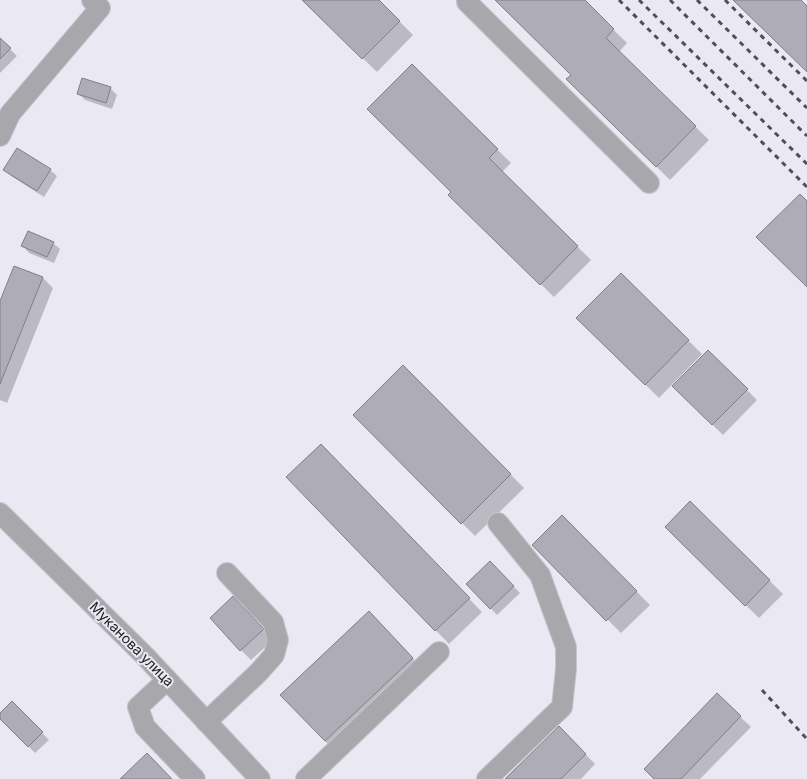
<svg xmlns="http://www.w3.org/2000/svg" width="807" height="779" font-family="Inter,sans-serif">
	<style>
		.shadow { fill: #0003 }
		.building { fill: #aeacb7; stroke: #807e88 }
		.lines { fill: none; stroke-linecap: round; stroke-linejoin: round }
		.minor-casing { stroke: #c5c4cd; stroke-width: 22 }
		.minor { stroke: #a8a7ac; stroke-width: 20 }
		.rail { stroke: #514f55; stroke-width: 3; stroke-dasharray: 5 5; stroke-linecap: butt }
		.labels { text-anchor: middle; stroke-width: 4; stroke-linejoin: round; paint-order: stroke }
		.street-label { font-size: 14px; fill: #1f1e22; stroke: #eae8f3 }
	</style>
	<rect width="100%" height="100%" fill="#eae8f3"/>
	<path class="shadow" d="M303,0H378L413,35L377,72Z
		M496,0H583L627,43L619,52L709,140L670,180L567,79L572,75Z
		M0,39L17,56L0,73Z
		M412,66L511,163L502,172L591,260L554,297L450,195L453,192Z
		M110,88L117,95L112,109L85,100L79,94Z
		M4,170H50L57,176L44,197L11,176Z
		M53,243L60,249L54,263L29,253L23,246Z
		M15,267L43,278L53,288L7,403L0,400V304Z
		M621,274L702,354L659,398L578,318Z
		M708,351L757,400L723,435L673,386Z
		M403,367L524,488L475,536L354,415Z
		M334,459L482,612L449,644L288,477Z
		M690,502L783,594L759,618L666,527Z
		M562,517L650,605L621,633L533,545Z
		M490,563L520,593L497,615L468,584Z
		M243,608L273,640L251,660L241,650Z
		M382,626L426,672L339,754L325,741Z
		M717,695L751,727L700,779H655Z
		M12,702L49,740L35,753L0,718V714Z
		M559,728L595,764L581,779H507Z"/>
	<path class="building" d="M302,0H379L400,21L362,59Z
		M495,0H585L614,29L606,38L696,126L656,167L566,79L571,75Z
		M733,0H801L807,6V72Z
		M0,38L11,48L0,59Z
		M412,64L498,149L489,158L578,246L540,285L448,195L451,192L367,109Z
		M82,78L111,87L106,103L77,94Z
		M17,148L51,169L37,191L3,170Z
		M800,194L807,201V287L756,237Z
		M28,231L54,242L47,257L21,246Z
		M14,266L43,277L0,384V301Z
		M621,273L689,340L645,385L576,318Z
		M708,350L748,389L712,425L672,386Z
		M403,365L511,474L461,524L353,415Z
		M321,444L470,598L435,631L286,477Z
		M690,501L770,580L745,606L665,527Z
		M562,515L637,591L606,621L532,545Z
		M490,561L514,586L490,609L466,584Z
		M233,596L264,629L240,651L210,618Z
		M369,611L413,658L325,741L280,695Z
		M717,693L741,716L681,779H654L644,769Z
		M12,701L43,732L28,747L0,719V713Z
		M559,726L586,754L561,779H505Z
		M147,753L172,779H120Z"/>
	<g class="lines">
		<defs>
			<path id="minor" d="M467,0V2L649,183
				M0,136L10,114L100,8L92,0
				M0,513L145,656L260,779
				M167,680L138,707L145,727L195,779
				M206,722L258,673L274,655L278,640L273,622L227,573
				M306,779L439,652
				M487,779L562,707L566,669V647L540,575L498,523"/>
		</defs>
		<use href="#minor" class="minor-casing"/>
		<use href="#minor" class="minor"/>
		<path class="rail" d="M619,0L807,187
			M639,0L807,164
			M670,0L807,136
			M697,0L807,108
			M725,0L807,81
			M762,690L807,739"/>
	</g>
	<g class="labels">
		<g class="street-label">
			<text transform="translate(132 644) rotate(45)" y="5">Муканова улица</text>
		</g>
	</g>
</svg>
